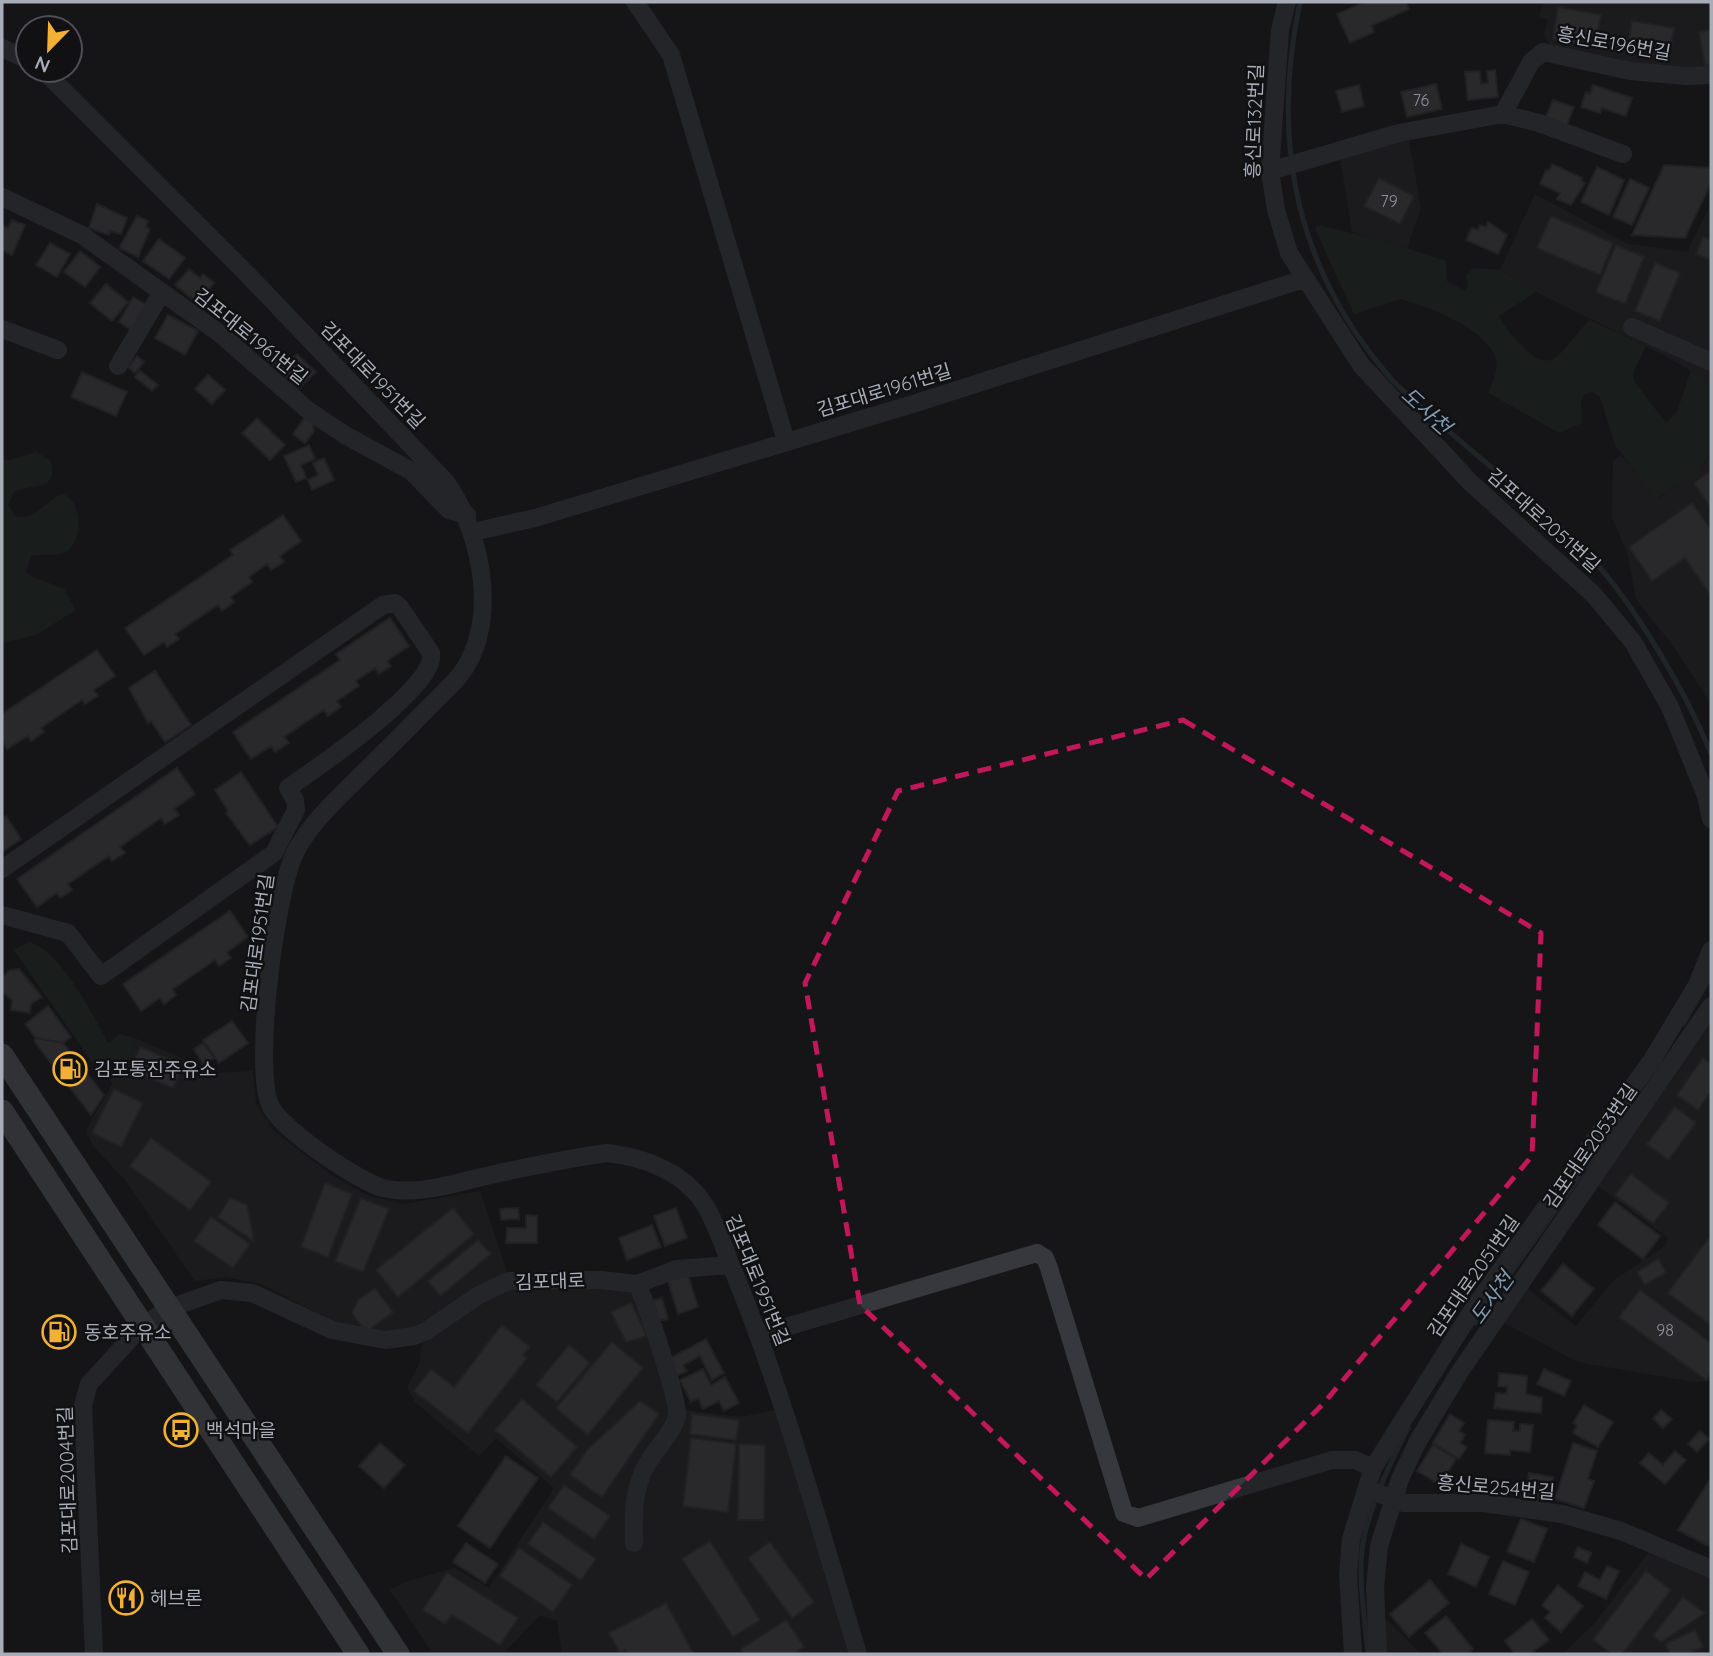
<svg xmlns="http://www.w3.org/2000/svg" width="1713" height="1656" font-family="Quicksand,'Noto Sans KR',sans-serif">
	<style>
		.built { fill: #222225 }
		.green { fill: #1e261f }
		.lines { fill: none; stroke-linecap: round; stroke-linejoin: round }
		.stream { stroke: #2c353c; stroke-width: 5 }
		.building { fill: #404145; stroke: #303034; stroke-width: 2 }
		.minor { stroke: #37383d; stroke-width: 18 }
		.major { stroke: #53555c; stroke-width: 23 }
		.marked { fill: none; stroke: #c2185b; stroke-width: 5; stroke-dasharray: 14 9; stroke-linejoin: round }
		.labels { text-anchor: middle; stroke-width: 5; stroke-linejoin: round; paint-order: stroke }
		.number-label { font-size: 16px; fill: #8e929b }
		.street-label { font-size: 19px; fill: #a8adb8; stroke: #111113 }
		.poi-label { font-size: 19px; fill: #a8adb8; stroke: #111113; text-anchor: start }
		.water-label { font-size: 21px; font-style: italic; fill: #7f9bb3; stroke: #111113 }
	</style>
	<rect width="100%" height="100%" fill="#161618"/>
	<path class="built" d="M1543,2H1711V71L1660,70L1551,47L1544,34L1548,20L1539,17Z
		M1408,136L1421,208L1407,248L1352,232L1340,156Z
		M1535,194L1628,244L1687,252L1711,204V383L1664,355L1536,292L1500,270Z
		M1711,453V704L1674,647L1636,599L1627,552L1612,518L1613,461L1621,455L1658,499L1705,463Z
		M1711,1019V1381L1694,1382L1578,1362L1502,1322L1525,1287L1576,1326L1613,1281L1665,1246L1668,1238L1598,1186Z
		M137,1039L216,1073L253,1071L256,1103L274,1131L333,1176L366,1195L404,1204L480,1191L508,1275L417,1328L396,1333L349,1329L261,1284L225,1277L195,1281L125,1180L93,1146L87,1134V1129Z
		M532,1286L621,1288L633,1292L641,1302L673,1410L669,1423L641,1462L633,1480L627,1513V1547L641,1546L640,1510L646,1479L656,1459L677,1433L686,1410L741,1417L776,1410L848,1654H562L557,1621L540,1615L503,1654H433L390,1590L405,1582L455,1568L489,1588L554,1488L496,1438L479,1456L415,1402L407,1387L419,1365L423,1340L502,1290Z
		M1651,1549L1711,1575V1654H1563L1594,1624Z
		M1382,1615L1421,1654H1385Z"/>
	<path class="green" d="M1318,225L1381,240L1446,261L1447,281L1464,290L1468,287L1466,275L1474,268L1500,270L1536,292L1499,316C1503,327 1515,338 1523,347C1554,382 1567,340 1590,320L1646,346L1633,373L1634,381L1666,423L1677,412L1691,370L1711,383V453L1698,471L1656,499L1615,445L1600,397L1593,392L1585,394L1581,401L1582,423L1559,433L1489,393C1491,382 1499,372 1496,360C1489,329 1429,307 1401,299L1354,314L1315,229Z
		M36,452L50,460C61,492 30,483 14,492L8,505L15,516C33,523 46,500 62,494C83,499 84,543 65,552C56,557 42,553 31,556L26,571L31,576L64,589L76,610L36,635L2,643V459L10,460Z
		M29,942C59,949 94,1016 108,1043L120,1034L137,1039L114,1083L99,1072L14,950Z"/>
	<g class="lines">
		<path class="stream" d="M1300,2C1270,143 1296,270 1392,380C1456,442 1530,494 1591,558C1634,603 1688,696 1711,754
			M1683,1024L1711,976
			M1475,1323L1630,1106
			M1368,1654C1365,1615 1355,1568 1366,1529C1375,1494 1392,1460 1408,1428"/>
	</g>
	<path class="building" d="M1365,2H1406L1409,9L1371,26L1374,32L1350,43L1337,14Z
		M1558,7L1601,15L1595,47L1553,39Z
		M1632,21L1674,28L1669,60L1627,52Z
		M1711,30V65L1705,66L1699,32Z
		M1495,70L1498,97L1468,100L1465,72L1480,71L1481,84L1488,83L1487,71Z
		M1436,84L1442,109L1407,117L1401,92Z
		M1359,85L1364,106L1342,112L1336,91Z
		M1593,85L1632,98L1626,116L1602,108L1600,113L1581,107L1586,92L1590,94Z
		M1553,100L1574,107L1566,127L1545,120Z
		M1552,164L1582,178L1581,181L1585,183L1571,205L1557,199L1560,193L1540,184L1546,170L1549,171Z
		M1664,165L1711,168V183L1685,238L1632,235Z
		M1597,167L1624,180L1609,215L1581,202Z
		M1379,178L1414,196L1400,224L1364,206Z
		M1630,179L1649,188L1632,225L1613,217Z
		M97,204L127,218L121,234L110,231L109,235L89,228Z
		M137,216L148,221L146,227L150,229L138,257L119,248Z
		M1551,216L1613,243L1600,275L1537,248Z
		M12,220L25,225L12,255L2,250V225L8,228Z
		M1488,222L1507,235L1498,254L1466,240L1472,228L1478,230L1480,225L1486,227Z
		M1703,237L1711,240V260L1696,254Z
		M159,239L185,258L169,279L143,261Z
		M50,243L70,254L57,277L36,265Z
		M1616,245L1644,257L1625,304L1596,292Z
		M80,251L100,267L85,287L64,272Z
		M1655,263L1680,273L1660,321L1635,311Z
		M189,269L200,278L203,274L214,283L198,303L175,285Z
		M106,284L128,302L112,321L90,303Z
		M133,297L147,305L132,330L119,322Z
		M168,315L198,331L185,355L155,338Z
		M270,344L288,362L297,354L316,372L298,389L261,352Z
		M137,356L144,362L135,373L128,367Z
		M140,371L158,385L152,391L135,377Z
		M82,372L127,392L116,416L71,397Z
		M208,375L225,390L212,404L195,389Z
		M306,416L312,421L314,431L305,443L293,434Z
		M257,418L285,445L270,460L242,433Z
		M309,445L315,459L301,465L306,478L296,482L284,456Z
		M324,458L334,480L312,490L308,480L318,475L313,463Z
		M1711,471V508L1694,483Z
		M1692,503L1711,530V596L1685,558L1652,581L1629,547Z
		M283,515L301,541L280,556L284,562L271,570L267,564L249,577L252,582L231,597L234,602L222,611L218,605L175,634L179,639L167,647L164,642L144,655L125,628L233,555L230,550Z
		M390,618L409,646L387,661L391,666L379,674L375,668L356,681L359,686L337,701L341,707L328,716L324,710L284,737L289,743L275,752L271,746L251,759L233,732L340,660L336,654Z
		M97,650L115,676L94,690L98,696L85,704L82,700L41,728L44,732L31,741L28,736L7,749L2,741V714Z
		M155,671L191,725L165,742L151,721L148,723L129,688Z
		M177,768L195,794L174,809L179,815L165,824L161,818L120,847L125,853L112,861L109,856L68,884L72,890L60,898L57,893L37,907L17,879Z
		M241,772L278,827L250,845L226,813L228,811L215,790Z
		M6,816L21,839L2,852V819Z
		M230,911L248,937L227,952L231,958L219,966L215,960L173,989L176,995L164,1004L160,998L141,1011L123,984Z
		M19,969L42,997L31,1004L30,1013L11,1010L12,1000L2,992V977L10,970Z
		M48,1006L71,1037L63,1043L36,1038L25,1024Z
		M232,1021L248,1043L219,1063L203,1040Z
		M36,1038L63,1043L104,1095L91,1115L34,1041Z
		M203,1043L214,1058L204,1065L194,1049Z
		M140,1047L183,1065L173,1088L130,1070Z
		M1703,1058L1711,1064V1091L1698,1110L1677,1095Z
		M114,1089L143,1103L121,1147L92,1133Z
		M1675,1107L1696,1123L1668,1160L1647,1144Z
		M151,1138L211,1182L190,1210L130,1166Z
		M1631,1174L1669,1203L1653,1223L1615,1195Z
		M325,1183L352,1194L328,1257L301,1247Z
		M230,1198L247,1205L254,1241L218,1217Z
		M361,1198L389,1209L363,1272L335,1261Z
		M1615,1202L1660,1236L1643,1259L1598,1225Z
		M453,1208L474,1234L398,1297L376,1270Z
		M518,1208L519,1219L501,1220L500,1209Z
		M676,1208L687,1238L665,1246L654,1216Z
		M526,1215L537,1216V1243H506L507,1228H526Z
		M211,1217L250,1244L233,1268L194,1241Z
		M652,1225L661,1247L627,1260L619,1238Z
		M1711,1235V1325L1668,1293Z
		M478,1240L491,1254L440,1296L428,1281Z
		M1658,1259L1666,1272L1645,1285L1637,1272Z
		M1563,1264L1594,1289L1572,1316L1541,1291Z
		M688,1275L698,1307L678,1314L668,1281Z
		M375,1288L393,1312L366,1332L352,1313L358,1300Z
		M1640,1290L1711,1343V1373L1706,1380L1619,1317Z
		M662,1298L668,1319L658,1321L652,1301Z
		M631,1303L647,1336L626,1342L611,1312Z
		M502,1325L530,1347L523,1355L527,1358L468,1433L414,1391L431,1369L454,1387Z
		M706,1339L724,1373L712,1380L700,1356L683,1365L687,1371L677,1376L668,1359Z
		M612,1342L643,1368L588,1435L556,1408Z
		M569,1345L590,1363L557,1402L536,1385Z
		M703,1369L711,1385L725,1377L739,1403L724,1411L719,1401L703,1409L698,1398L691,1402L680,1380Z
		M1544,1369L1571,1381L1564,1396L1537,1384Z
		M1499,1373L1527,1376L1526,1394L1542,1398L1541,1413L1494,1408L1496,1393L1507,1394V1387L1498,1386Z
		M522,1399L577,1447L551,1477L495,1430Z
		M640,1401L659,1414L602,1497L570,1475L587,1450Z
		M1584,1405L1613,1422L1598,1447L1573,1433L1577,1426L1573,1423Z
		M1661,1410L1672,1419L1663,1428L1653,1419Z
		M692,1414L739,1420L736,1440L690,1434Z
		M1450,1414L1464,1423L1459,1431L1465,1435L1460,1443L1467,1447L1459,1459L1433,1443Z
		M1488,1420L1514,1422L1513,1431H1520V1424L1533,1425L1530,1452L1510,1450V1455L1485,1453Z
		M1700,1431L1709,1439L1697,1452L1688,1444Z
		M691,1438L736,1444L728,1512L683,1506Z
		M380,1443L405,1465L384,1488L359,1466Z
		M1573,1443L1597,1451L1588,1479L1594,1481L1584,1508L1555,1499Z
		M739,1444L765,1445L764,1520H738Z
		M1433,1445L1456,1459L1440,1485L1417,1471Z
		M1675,1451L1686,1460L1665,1484L1640,1463L1649,1453L1663,1465Z
		M506,1456L538,1478L490,1548L458,1526Z
		M1529,1473L1553,1477L1550,1502L1526,1498Z
		M1711,1478V1544L1710,1547L1678,1530Z
		M564,1485L610,1516L594,1539L548,1508Z
		M1521,1519L1547,1529L1534,1562L1507,1552Z
		M543,1522L596,1559L581,1580L528,1544Z
		M710,1541L760,1620L733,1637L682,1559Z
		M770,1542L814,1602L792,1618L748,1558Z
		M466,1543L498,1564L485,1583L453,1562Z
		M1461,1544L1489,1557L1476,1587L1448,1574Z
		M1578,1547L1591,1553L1587,1563L1574,1557Z
		M519,1548L572,1585L553,1612L500,1576Z
		M1503,1561L1529,1572L1515,1605L1489,1594Z
		M1607,1566L1619,1571L1606,1599L1578,1586L1585,1572L1600,1580Z
		M1646,1571L1671,1590L1622,1654H1612L1593,1640Z
		M447,1573L518,1618L500,1645L452,1615L445,1624L423,1610Z
		M1430,1580L1449,1603L1409,1637L1390,1614Z
		M1558,1585L1583,1606L1561,1632L1545,1618L1550,1612L1542,1605Z
		M1683,1597L1705,1613L1661,1642L1653,1636Z
		M666,1603L694,1654H627L625,1650L620,1653L609,1633Z
		M1446,1616L1473,1649L1467,1654H1443L1425,1633Z
		M1532,1619L1549,1640L1530,1654H1515L1505,1641Z
		M786,1620L804,1647L793,1654H744L741,1649Z
		M1695,1630L1703,1647L1687,1654H1670L1665,1644Z"/>
	<g class="lines">
		<path class="minor" d="M635,2L671,55L786,441
			M1287,2L1280,30L1270,171L1276,210L1289,253L1361,365L1470,482L1594,595L1633,642L1670,707L1706,796L1711,819
			M2,48L28,60
			M43,70L248,275L445,481C483,532 502,630 455,681C424,712 393,744 361,775C338,798 311,822 296,851C276,888 252,1071 271,1107C284,1131 360,1183 387,1189C419,1195 455,1183 486,1176C526,1167 566,1159 606,1153C637,1156 671,1167 693,1190C714,1211 723,1248 735,1275C785,1398 819,1527 858,1654
			M1503,114L1539,123L1623,154
			M1270,171L1399,133L1503,114L1531,62L1543,52L1630,71L1686,76L1711,75
			M2,197L82,235L219,333L309,411L345,435L411,471L449,510L467,515
			M1632,327L1711,362
			M2,329L58,350
			M118,366L162,292
			M473,532L535,518L916,403L1304,279
			M2,869L383,605L395,603L400,607L431,653C438,686 315,769 288,788L295,800L296,810L274,853L101,976L68,933L2,915
			M637,1284L677,1269L731,1265
			M759,1335L1037,1253L1045,1258L1049,1268L1124,1513L1138,1518L1332,1460H1355L1373,1468
			M1367,1489L1404,1503H1483L1562,1514L1621,1531L1711,1569
			M94,1654L83,1405L89,1384L142,1326L170,1308L221,1290L252,1293L332,1330L385,1340L414,1336L426,1331L479,1295L509,1281L601,1280L637,1284C645,1300 680,1403 677,1416C673,1432 658,1446 649,1461C633,1486 633,1514 634,1543
			M1353,1654L1348,1574L1351,1539L1373,1468L1475,1306L1652,1060L1697,985L1711,950
			M1378,1654L1375,1588L1379,1546L1400,1479L1418,1441L1459,1373L1711,1006"/>
		<path class="major" d="M2,1055L398,1654
			M2,1111L358,1654"/>
	</g>
	<path d="M0 0H1713V1656H0ZM1183,720L1541,933L1532,1156L1323,1404L1146,1579L860,1305L805,983L898,791Z" fill="#161618" fill-opacity=".55" fill-rule="evenodd"/>
	<path class="marked" d="M1183,720L1541,933L1532,1156L1323,1404L1146,1579L860,1305L805,983L898,791Z"/>
	<defs>
		<symbol id="fuel-ring" viewBox="-11 -11 22 22"><circle r="9.5" fill="#111113" stroke="#f2b134" stroke-width="1.5"/><path d="M-5.5-6h7V0h2V4h1.3V-2.5L3-4.5l.8-.8L6-3V5H2.5V1h-1V6h-7ZM-4.2-4.7v3.2H.2V-4.7Z" fill="#f2b134"/></symbol>
		<symbol id="bus-ring" viewBox="-11 -11 22 22"><circle r="9.5" fill="#111113" stroke="#f2b134" stroke-width="1.5"/><path d="M-5-6H5V4H4V6H2V4H-2V6H-4V4H-5ZM-3.5-4V0h7V-4ZM-3.5 1.2v1.5H-2V1.2ZM2 1.2v1.5H3.5V1.2Z" fill="#f2b134"/></symbol>
		<symbol id="restaurant-ring" viewBox="-11 -11 22 22"><circle r="9.5" fill="#111113" stroke="#f2b134" stroke-width="1.5"/><path d="M-5-6h1v4h1v-4h1v4h1v-4h1v5L-1.5 .5V6h-2V.5L-5-1ZM5-6V6H3V1.5H1.5Q1.5-4 5-6Z" fill="#f2b134"/></symbol>
	</defs>
	<g fill-rule="evenodd">
		<use href="#fuel-ring" x="51" y="1050" width="38" height="38"/>
		<use href="#fuel-ring" x="40" y="1313" width="38" height="38"/>
		<use href="#bus-ring" x="162" y="1411" width="38" height="38"/>
		<use href="#restaurant-ring" x="107" y="1579" width="38" height="38"/>
	</g>
	<g class="labels">
		<g class="number-label">
			<text x="1421" y="106">76</text>
			<text x="1389" y="207">79</text>
			<text x="1665" y="1336">98</text>
		</g>
		<g class="street-label">
			<text transform="translate(1614 43) rotate(10)" y="7">흥신로196번길</text>
			<text transform="translate(1254 121) rotate(-88)" y="7">흥신로132번길</text>
			<text transform="translate(251 336) rotate(39)" y="7">김포대로1961번길</text>
			<text transform="translate(373 375) rotate(46)" y="7">김포대로1951번길</text>
			<text transform="translate(884 390) rotate(-17)" y="7">김포대로1961번길</text>
			<text transform="translate(1544 520) rotate(42)" y="7">김포대로2051번길</text>
			<text transform="translate(257 943) rotate(-82)" y="7">김포대로1951번길</text>
			<text transform="translate(1590 1146) rotate(-55)" y="7">김포대로2053번길</text>
			<text transform="translate(1473 1276) rotate(-55)" y="7">김포대로2051번길</text>
			<text transform="translate(758 1280) rotate(68)" y="7">김포대로1951번길</text>
			<text transform="translate(550 1281) rotate(-2)" y="7">김포대로</text>
			<text transform="translate(67 1480) rotate(-92)" y="7">김포대로2004번길</text>
			<text transform="translate(1496 1487) rotate(5)" y="7">흥신로254번길</text>
		</g>
		<g class="poi-label">
			<text x="94" y="1076">김포통진주유소</text>
			<text x="84" y="1339">동호주유소</text>
			<text x="206" y="1437">백석마을</text>
			<text x="150" y="1605">헤브론</text>
		</g>
		<g class="water-label">
			<text transform="translate(1426 411) rotate(42)" y="7">도사천</text>
			<text transform="translate(1492 1298) rotate(-54)" y="7">도사천</text>
		</g>
	</g>
	<rect width="1713" height="1656" fill="none" stroke="#a8adb8" stroke-width="7"/>
	<g transform="translate(49 49) rotate(203)"><circle r="33" fill="#111113" stroke="#4d4f55" stroke-width="2"/>
	<path d="M0-5L12 26L0 18L-12 26Z" fill="#f2b134"/>
	<text y="-10" font-size="19" font-weight="bold" text-anchor="middle" fill="#a8adb8">N</text>
	</g>
</svg>
